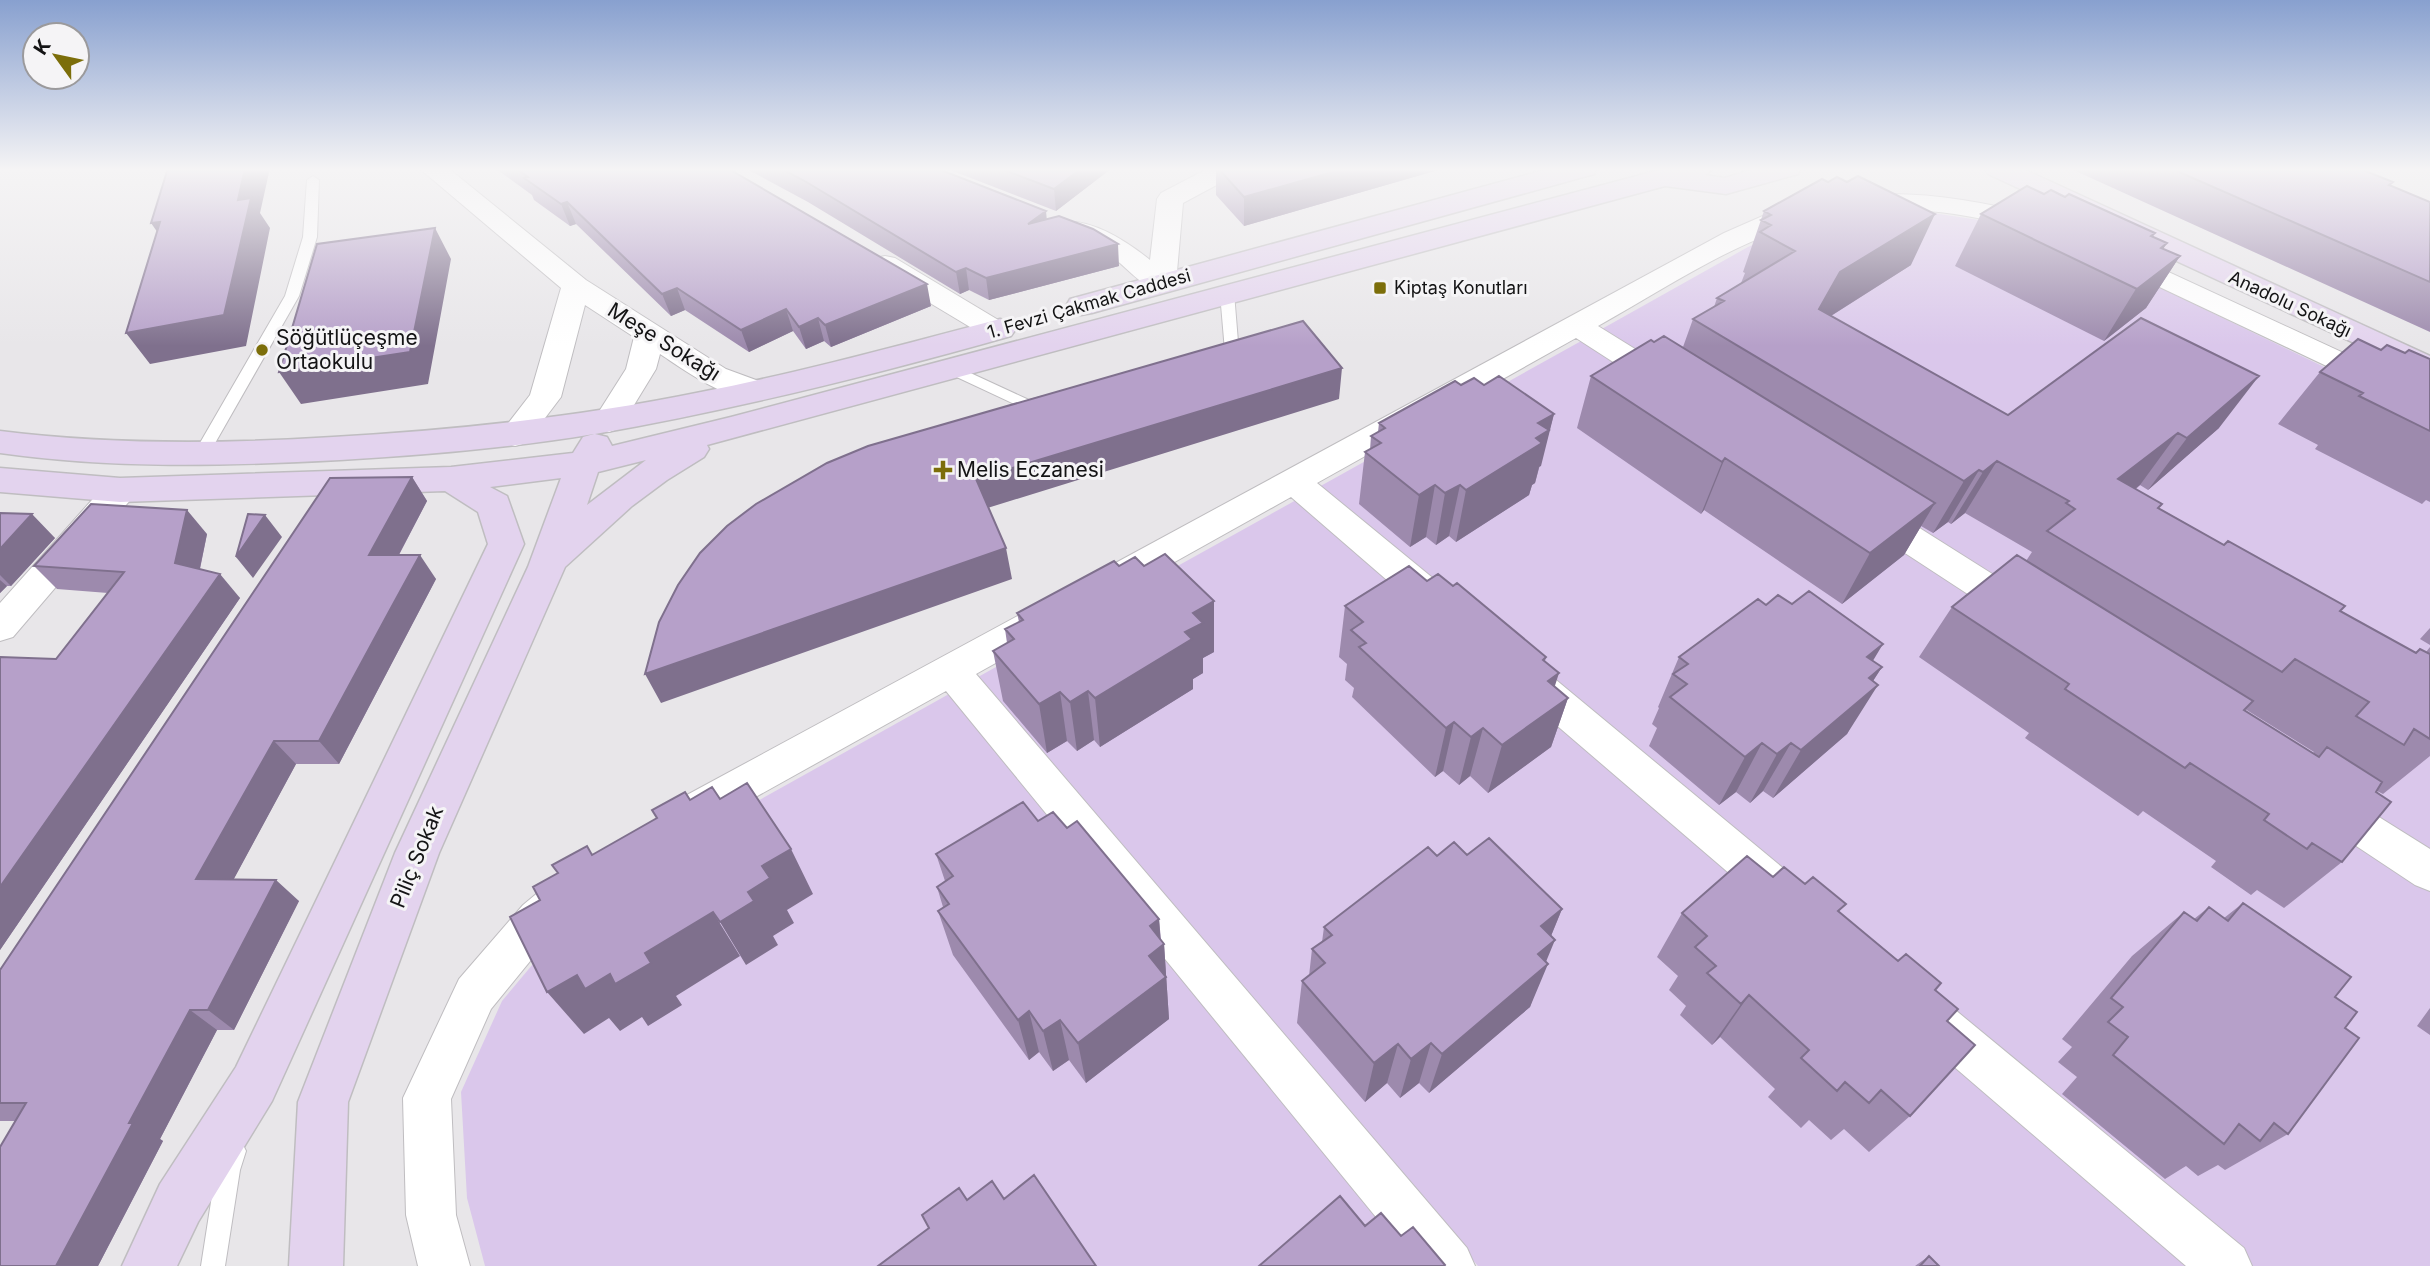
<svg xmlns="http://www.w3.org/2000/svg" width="2430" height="1266" font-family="Inter,sans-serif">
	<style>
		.green { fill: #dac7eb }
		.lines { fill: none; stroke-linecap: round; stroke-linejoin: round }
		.lane-casing { stroke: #bfbdc0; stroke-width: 2 }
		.street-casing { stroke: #bfbdc0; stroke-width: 2 }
		.secondary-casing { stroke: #bfbdc0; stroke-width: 3 }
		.lane { fill: #fff; fill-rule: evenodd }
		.street { fill: #fff; fill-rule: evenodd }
		.secondary { fill: #e3d3ee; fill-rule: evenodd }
		.wall { fill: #9d8aad; fill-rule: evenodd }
		.shaded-wall { fill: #7f708d }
		.building { fill: #b6a0c9; stroke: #7f708d; stroke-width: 2 }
		.poi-dot { fill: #7c6e0a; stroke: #f5f4f6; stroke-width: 2.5 }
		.labels { text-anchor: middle; stroke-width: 6; stroke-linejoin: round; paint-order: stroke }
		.far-poi-label { font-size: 18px; fill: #141415; stroke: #f5f4f6; text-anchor: start }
		.far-street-label { font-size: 18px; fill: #141415; stroke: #f5f4f6 }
		.poi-label { font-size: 21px; fill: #141415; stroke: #f5f4f6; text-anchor: start }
		.street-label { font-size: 21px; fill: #141415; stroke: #f5f4f6 }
	</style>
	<rect width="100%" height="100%" fill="#e8e6e9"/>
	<path class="green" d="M1926,212L1999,223L2061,240L2430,418V857L1600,330L1748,247L1787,230Z
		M1583,340L2430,886V1266H2251L1317,488Z
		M1298,499L2203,1266H1478L978,677Z
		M949,694L1420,1266H485L467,1198L461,1092L502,1001L559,933L629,873Z"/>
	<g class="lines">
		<defs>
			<path id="lane" d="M313,176L319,180L317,237L299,296L206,459H196L193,455L285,296L303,237L307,180Z
				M1227,289L1234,293L1239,354L1237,357L1221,362L1214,357L1225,351L1220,293Z
				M951,364L1029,400L1044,396L1051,401L1044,406L1023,408L946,372L944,369Z
				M234,1139L242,1143L246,1151L240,1170L225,1266H201L216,1170L226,1143Z"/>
			<path id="street" d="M419,168H448L586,280L726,369L767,384L772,391L767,398C734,407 686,371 660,354L656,369L620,428L609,432L598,428L593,421L626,369L634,337L585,305L561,397L526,443L515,446L504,443L499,435L530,395L561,288Z
				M1209,168H1243L1239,173L1183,203L1176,283L1172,289C1143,296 1126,262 1103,251C1090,245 1075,240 1061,235L1057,229L1061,223C1089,216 1129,243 1150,260L1157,199L1161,193Z
				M1883,194C1938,193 1991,204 2045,217L2049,223L2045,229L2035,231C2000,222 1964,214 1928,211C1903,209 1875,216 1852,210L1848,204L1852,198Z
				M1807,205L1817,207L1820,213L1817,219C1738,238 1668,287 1598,326L1677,375L1681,382L1677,389L1666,392L1655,389L1576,338L1317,483L1451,593L1456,603L1451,613L1438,617L1425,613L1291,497L1112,597L1099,601L1086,597L1081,588L1086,579L1724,233L1765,215Z
				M2121,250L2430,393V415L2111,264L2107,258L2111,252Z
				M885,256L895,258L1005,324L1010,330L1005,336L995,339L985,336L875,270L871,264L875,258Z
				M120,478L132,482L137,490L132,498L13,637L0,641V603L108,482Z
				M1871,502L1883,505L2035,601L2040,611L2035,621L2022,625L2009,621L1859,523L1854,514L1859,505Z
				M1051,601L1064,605L1069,615L1064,625L976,674L1467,1248L1475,1266H1416L946,691L691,833L676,839L661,833L655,821L661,809L1038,605Z
				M1525,661L1538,665L1795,878L1801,891L1795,904L1780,910L1765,904L1512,687L1506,676L1512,665Z
				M2325,787L2339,792L2430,849V891L2415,885L2311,816L2305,804L2311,792Z
				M556,885L571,890L578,904L571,918L553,933L491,1009L451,1099L456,1215L470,1266H418L406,1215L403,1098L459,979L523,905L541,890Z
				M1932,997L1948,1004L2244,1248L2252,1266H2186L1916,1034L1909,1019L1916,1004Z"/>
			<path id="secondary" d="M1552,168H1597L1594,174L1092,313L1081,315L1070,313L1066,306L1070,299Z
				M1667,168H1713L1705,175L1725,178L1757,168H1801L1798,174L1726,194L1665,186L707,445L709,449L704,457L667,480L632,506L565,567L439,853L348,1102L343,1266H289L298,1102L395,853L528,567L561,478L490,487L507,496L524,544L272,1101L198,1222L177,1266H122L160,1184L236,1067L488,544L478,512L445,491L120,502L0,492V468L120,478L451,467L573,453L583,437L594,434C510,448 426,455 340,460C226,466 113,469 0,453V431C111,445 222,444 333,437C457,430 579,417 701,392C802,372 901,345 1000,319L1011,322L1016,329L1011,336C874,375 736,409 595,434L607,437L612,446L731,417ZM646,460L587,505L598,472Z
				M1985,168H2021L2430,356V378L1988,174Z"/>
		</defs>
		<use href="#lane" class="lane-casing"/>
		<use href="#street" class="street-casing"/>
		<use href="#secondary" class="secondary-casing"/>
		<use href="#lane" class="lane"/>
		<use href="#street" class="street"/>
		<use href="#secondary" class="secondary"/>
	</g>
	<path class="wall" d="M495,168H727L931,306L831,347L824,341L806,349L793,331L749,352L685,310L671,316L576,224L570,226L534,200L532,195Z
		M745,168H936L1046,211V219L1119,266L989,300L969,290L960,294L808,202Z
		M945,168H1112L1056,211Z
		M1216,168H1445L1244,226L1216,195Z
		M2069,168H2358L2393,182L2390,186L2430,202V332Z
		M2044,194L2065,197L2155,233L2153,237L2164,249L2180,256L2146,308L2104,341L1955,266L1981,214Z
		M1764,211L1911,265L1831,316L2008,415L2219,428L2148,490L2140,485L2136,489L2159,508L2415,653L2420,649L2426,652L2430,647V756L2383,794L2377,791L2342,862L2284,908L2257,890L2251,895L2211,867L2216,861L2143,811L2138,816L2025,738L2029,733L1919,657L1952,607L2026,561L2032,552L1965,513L1951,524L1948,522L1933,533L1921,526L1904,555L1842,604L1704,510L1701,514L1577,428L1591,376L1654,342L1683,347L1693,319L1714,307L1717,298L1741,283L1745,273L1743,272ZM2245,709L2314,752L2313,753L2244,710Z
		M2381,350L2405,353L2430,359V502L2426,500L2422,504L2315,449L2318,445L2278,424L2320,372Z
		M1484,385L1554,414L1535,483L1532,485L1529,495L1456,542L1449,536L1436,545L1426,537L1410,547L1359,504L1365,452L1370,450L1371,436L1378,432L1379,423Z
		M412,477L427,501L399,555L436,579L339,764H296L233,880L299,901L234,1030H217L160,1139L163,1141L98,1266H0L15,1121H0V970Z
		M0,513L55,538L11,586H7L0,593Z
		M207,534L200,569L240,598L0,950V657L56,659L108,593L57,589L34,566Z
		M1119,566L1214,652L1203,658V673L1193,679V689L1100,747L1094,740L1077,751L1067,741L1047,753L1003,701L993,651L1007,643L1005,629L1019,622L1017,613Z
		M1427,581L1546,657L1545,661L1555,687L1568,698L1551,747L1488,793L1470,776L1459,785L1443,771L1435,777L1352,697L1354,688L1345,680L1347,664L1339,657L1345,606Z
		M1766,605L1873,661L1882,667L1873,681L1847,734L1773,798L1763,791L1750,803L1736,792L1719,805L1649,746L1657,728L1652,724L1659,708L1658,707L1679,657Z
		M2430,628V645L2420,639Z
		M1038,821L1067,828L1159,919L1161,940L1164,944L1169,1019L1086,1083L1069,1060L1053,1071L1039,1052L1029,1060L953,955L938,911L943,907L937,887L945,881L936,854Z
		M1467,855L1562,909L1551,936L1545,962L1530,1007L1429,1093L1419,1083L1400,1098L1387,1083L1365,1102L1297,1023L1302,981L1309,976L1312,949L1322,942L1324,927L1437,856Z
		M1773,877L1840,913L1935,990L1947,1021L1910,1116L1869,1152L1844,1129L1831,1140L1809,1120L1801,1128L1768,1097L1775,1089L1720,1037L1712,1045L1680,1015L1686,1006L1669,990L1678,976L1657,957L1682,913Z
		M2243,903L2335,997L2345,1028L2288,1134L2225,1170L2218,1165L2198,1176L2186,1166L2165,1179L2062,1094L2077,1077L2058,1062L2072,1047L2062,1039L2132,956L2184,912L2194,919L2209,907L2224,918Z
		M2430,1008V1035L2417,1026Z
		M1929,1256L1939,1266H1915Z"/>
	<path class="shaded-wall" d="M245,168H270L260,213L270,228L246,346L150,364L126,333L238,200Z
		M1082,168H1112L1056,211L1054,189Z
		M1347,168H1445L1244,226V197Z
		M567,202L576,224L570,226L561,204Z
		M1046,211L1048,232L1028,224Z
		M1935,214L1911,265L1818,324L1819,309L1840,272Z
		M160,222L172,253L151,223Z
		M435,228L451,259L428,384L301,404L279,372Z
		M2167,243L2139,287L2180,256L2146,308L2104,341L2161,248Z
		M1118,244L1119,266L989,300L986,278Z
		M966,268L969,290L960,294L956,272Z
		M927,284L931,306L831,347L825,325Z
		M677,288L685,310L671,316L662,294Z
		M786,309L793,331L749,352L741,330Z
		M818,318L824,341L806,349L799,327Z
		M1342,368L1339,399L981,510L976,479Z
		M2259,376L2219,428L2148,490L2187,438Z
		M1554,414L1541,466L1539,467L1535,483L1532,485L1529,495L1456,542L1466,490L1538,423Z
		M2178,433L2140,485L2081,531L2118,479Z
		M1725,458L1704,510L1701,514L1722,462Z
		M1997,461L1965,513L1951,524L1983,472Z
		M1979,470L1948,522L1933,533L1964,481Z
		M412,477L427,501L386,579L369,555Z
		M1435,485L1426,537L1410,547L1419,495Z
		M1460,485L1449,536L1436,545L1445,493Z
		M1935,503L1904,555L1842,604L1870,553Z
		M187,510L207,534L196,587L175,563Z
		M32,514L55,538L11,586L0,575V549Z
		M265,515L282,537L253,578L236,557Z
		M1006,548L1012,579L661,703L645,674Z
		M420,555L436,579L339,764L319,741Z
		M220,574L240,598L0,950V887Z
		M0,580L7,586L0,593Z
		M1214,601V652L1203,658V673L1193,679V689L1100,747L1095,698L1185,632L1193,613Z
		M1883,644L1853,694L1867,657Z
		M1882,667L1862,698L1878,685L1847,734L1773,798L1801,750L1869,678Z
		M1559,673L1546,714L1568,698L1551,747L1488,793L1502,745L1548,681Z
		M1088,691L1094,740L1077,751L1070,702Z
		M1060,692L1067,741L1047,753L1039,704Z
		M1454,722L1443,771L1435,777L1446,728Z
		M1483,728L1470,776L1459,785L1471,737Z
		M274,741L296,764L222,901L196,879Z
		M1762,743L1736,792L1719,805L1745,757Z
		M1791,743L1763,791L1750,803L1777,754Z
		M791,849L813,894L787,910L794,923L773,936L778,945L746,965L720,922L748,892L762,866Z
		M276,880L299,901L234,1030L208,1010Z
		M1562,909L1546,948L1555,940L1543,969L1548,964L1530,1007L1429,1093L1442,1054L1541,926Z
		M713,912L740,956L676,996L682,1005L648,1026L642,1017L620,1031L609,1018L584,1034L547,992L577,975L645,953Z
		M1159,919L1161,946L1164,944L1169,1019L1086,1083L1078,1043L1149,956L1150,926Z
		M1749,995L1720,1037L1712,1045L1741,1004Z
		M190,1010L217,1030L160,1139L163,1141L98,1266H56L129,1123Z
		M1029,1011L1039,1052L1029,1060L1018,1020Z
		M1060,1020L1069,1060L1053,1071L1043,1031Z
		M1431,1043L1419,1083L1400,1098L1411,1059Z
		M1398,1044L1387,1083L1365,1102L1374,1063Z"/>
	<path class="building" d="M168,168H245L238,200L251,198L224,315L126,333L160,222L151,223Z
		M516,168H727L927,284L825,325L818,318L799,327L786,309L741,330L677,288L662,294L567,202L561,204L524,178L528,177Z
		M780,168H936L1046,211L1028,224L1059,216L1093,229L1118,244L986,278L966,268L956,272L803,180Z
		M999,168H1082L1054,189Z
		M1218,168H1347L1244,197Z
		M2170,168H2358L2393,182L2389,185L2430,202V282Z
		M1858,176L1935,214L1840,272L1819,309L2008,415L2141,318L2259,376L2187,438L2178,433L2118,479L2162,504L2158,508L2224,545L2228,541L2345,606L2340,611L2416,653L2420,649L2430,654V739L2414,729L2404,745L2356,716L2369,702L2295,659L2282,672L2047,531L2075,509L2066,503L2069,501L1997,461L1983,472L1979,470L1964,481L1693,319L1724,301L1717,298L1795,251L1760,232L1771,225L1761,220L1771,215L1764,211L1822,179L1828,182L1837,177L1847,182Z
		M2027,186L2044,194L2051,190L2065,197L2069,194L2155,233L2151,236L2167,243L2161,248L2180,256L2137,289L1981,214Z
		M435,228L410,352L279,372L317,244Z
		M1303,321L1342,368L976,479L1006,548L645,674L659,622L678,585L700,553L727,526L756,504L827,463L868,446Z
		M1664,336L1935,503L1870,553L1725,458L1722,462L1591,376L1651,340L1654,342Z
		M2358,339L2381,350L2387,345L2405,353L2409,350L2430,359V431L2359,396L2363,393L2320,372Z
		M1499,376L1554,414L1538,423L1549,430L1536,438L1542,443L1466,490L1460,485L1445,493L1435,485L1419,495L1365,452L1381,443L1371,436L1385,428L1379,423L1455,381L1461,385L1474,378L1484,385Z
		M412,477L369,555H420L391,608L319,741H274L196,879L276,880L208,1010H190L129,1123H133L56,1266H0V1147L26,1103H0V970L330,478Z
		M91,504L187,510L175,563L220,574L0,887V657L56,659L124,572L34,566Z
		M0,513L32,514L0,549Z
		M248,514L265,515L236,557Z
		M1165,554L1214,601L1193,613L1203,623L1185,632L1192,639L1095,698L1088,691L1070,702L1060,692L1039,704L993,651L1014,639L1005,629L1023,620L1017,613L1114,561L1119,566L1135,557L1144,566Z
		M2017,555L2253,701L2244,710L2319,757L2327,747L2382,782L2376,792L2391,802L2342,862L2312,843L2307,849L2264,820L2269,814L2190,763L2185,768L2065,689L2069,684L1952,607Z
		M1409,566L1427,581L1438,574L1453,586L1457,583L1546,657L1543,660L1559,673L1548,681L1568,698L1502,745L1483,728L1471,737L1454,722L1446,728L1359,647L1366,643L1351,630L1363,622L1345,606Z
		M1809,591L1883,644L1867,657L1882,667L1869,678L1878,685L1801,750L1791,743L1777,754L1762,743L1745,757L1670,697L1687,684L1673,674L1688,664L1679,657L1758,599L1766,605L1778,595L1792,604Z
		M747,783L791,849L762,866L770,878L748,892L754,901L720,922L713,912L645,953L651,963L615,984L610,974L585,989L577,975L547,992L510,917L540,900L533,887L558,873L552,865L587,846L592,855L657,818L652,810L685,792L690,800L712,787L720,799Z
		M1023,802L1038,821L1053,812L1067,828L1077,821L1159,919L1150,926L1164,944L1149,956L1166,977L1078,1043L1060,1020L1043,1031L1029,1011L1018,1020L938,911L949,904L937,887L953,876L936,854Z
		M1489,838L1562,909L1541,926L1555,940L1538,954L1548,964L1442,1054L1431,1043L1411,1059L1398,1044L1374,1063L1302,981L1325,963L1312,949L1332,935L1324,927L1428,847L1437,856L1454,842L1467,855Z
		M1747,856L1773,877L1784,867L1805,884L1813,877L1846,904L1838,911L1898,961L1906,954L1941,983L1935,990L1958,1009L1947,1021L1975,1045L1910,1116L1881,1090L1869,1103L1845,1082L1837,1091L1801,1058L1809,1050L1749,995L1741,1004L1707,973L1716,966L1695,947L1707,936L1682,913Z
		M2243,903L2351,977L2335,997L2357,1012L2345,1028L2359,1038L2288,1134L2274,1123L2260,1141L2239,1124L2224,1144L2113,1055L2128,1037L2108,1022L2123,1007L2111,998L2184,912L2197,921L2209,907L2228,921Z
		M1034,1175L1096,1266H878L929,1228L922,1215L959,1188L967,1200L992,1181L1004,1199Z
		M1340,1196L1365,1226L1381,1213L1401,1236L1413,1227L1445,1265L1444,1266H1259Z
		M1929,1256L1939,1266H1920Z"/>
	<linearGradient id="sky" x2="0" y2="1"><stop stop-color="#88a0cf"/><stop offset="0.49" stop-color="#f5f4f5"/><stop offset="1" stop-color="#f5f4f5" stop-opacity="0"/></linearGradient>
	<rect width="2430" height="346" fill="url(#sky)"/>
	<g class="poi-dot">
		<rect x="1373" y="281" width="14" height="14" rx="3.5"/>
		<circle cx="262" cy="350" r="7"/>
		<path d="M939.5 459.5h7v7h7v7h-7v7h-7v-7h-7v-7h7z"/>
	</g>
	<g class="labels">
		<g class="far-poi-label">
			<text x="1394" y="294">Kiptaş Konutları</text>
		</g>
		<g class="far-street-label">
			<text transform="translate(1089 304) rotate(-16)" y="6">1. Fevzi Çakmak Caddesi</text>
			<text transform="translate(2290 304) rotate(25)" y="6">Anadolu Sokağı</text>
		</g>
		<g class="poi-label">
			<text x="276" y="345">Söğütlüçeşme<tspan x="276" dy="24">Ortaokulu</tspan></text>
			<text x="957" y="477">Melis Eczanesi</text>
		</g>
		<g class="street-label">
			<text transform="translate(664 342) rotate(32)" y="7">Meşe Sokağı</text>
			<text transform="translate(417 857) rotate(-68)" y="7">Piliç Sokak</text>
		</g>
	</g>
	<g transform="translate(56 56) rotate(303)"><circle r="33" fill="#f5f4f6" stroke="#9b9a9c" stroke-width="2"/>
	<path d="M0-5L12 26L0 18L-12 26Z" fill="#7c6e0a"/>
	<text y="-10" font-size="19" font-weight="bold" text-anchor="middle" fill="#141415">K</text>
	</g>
</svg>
